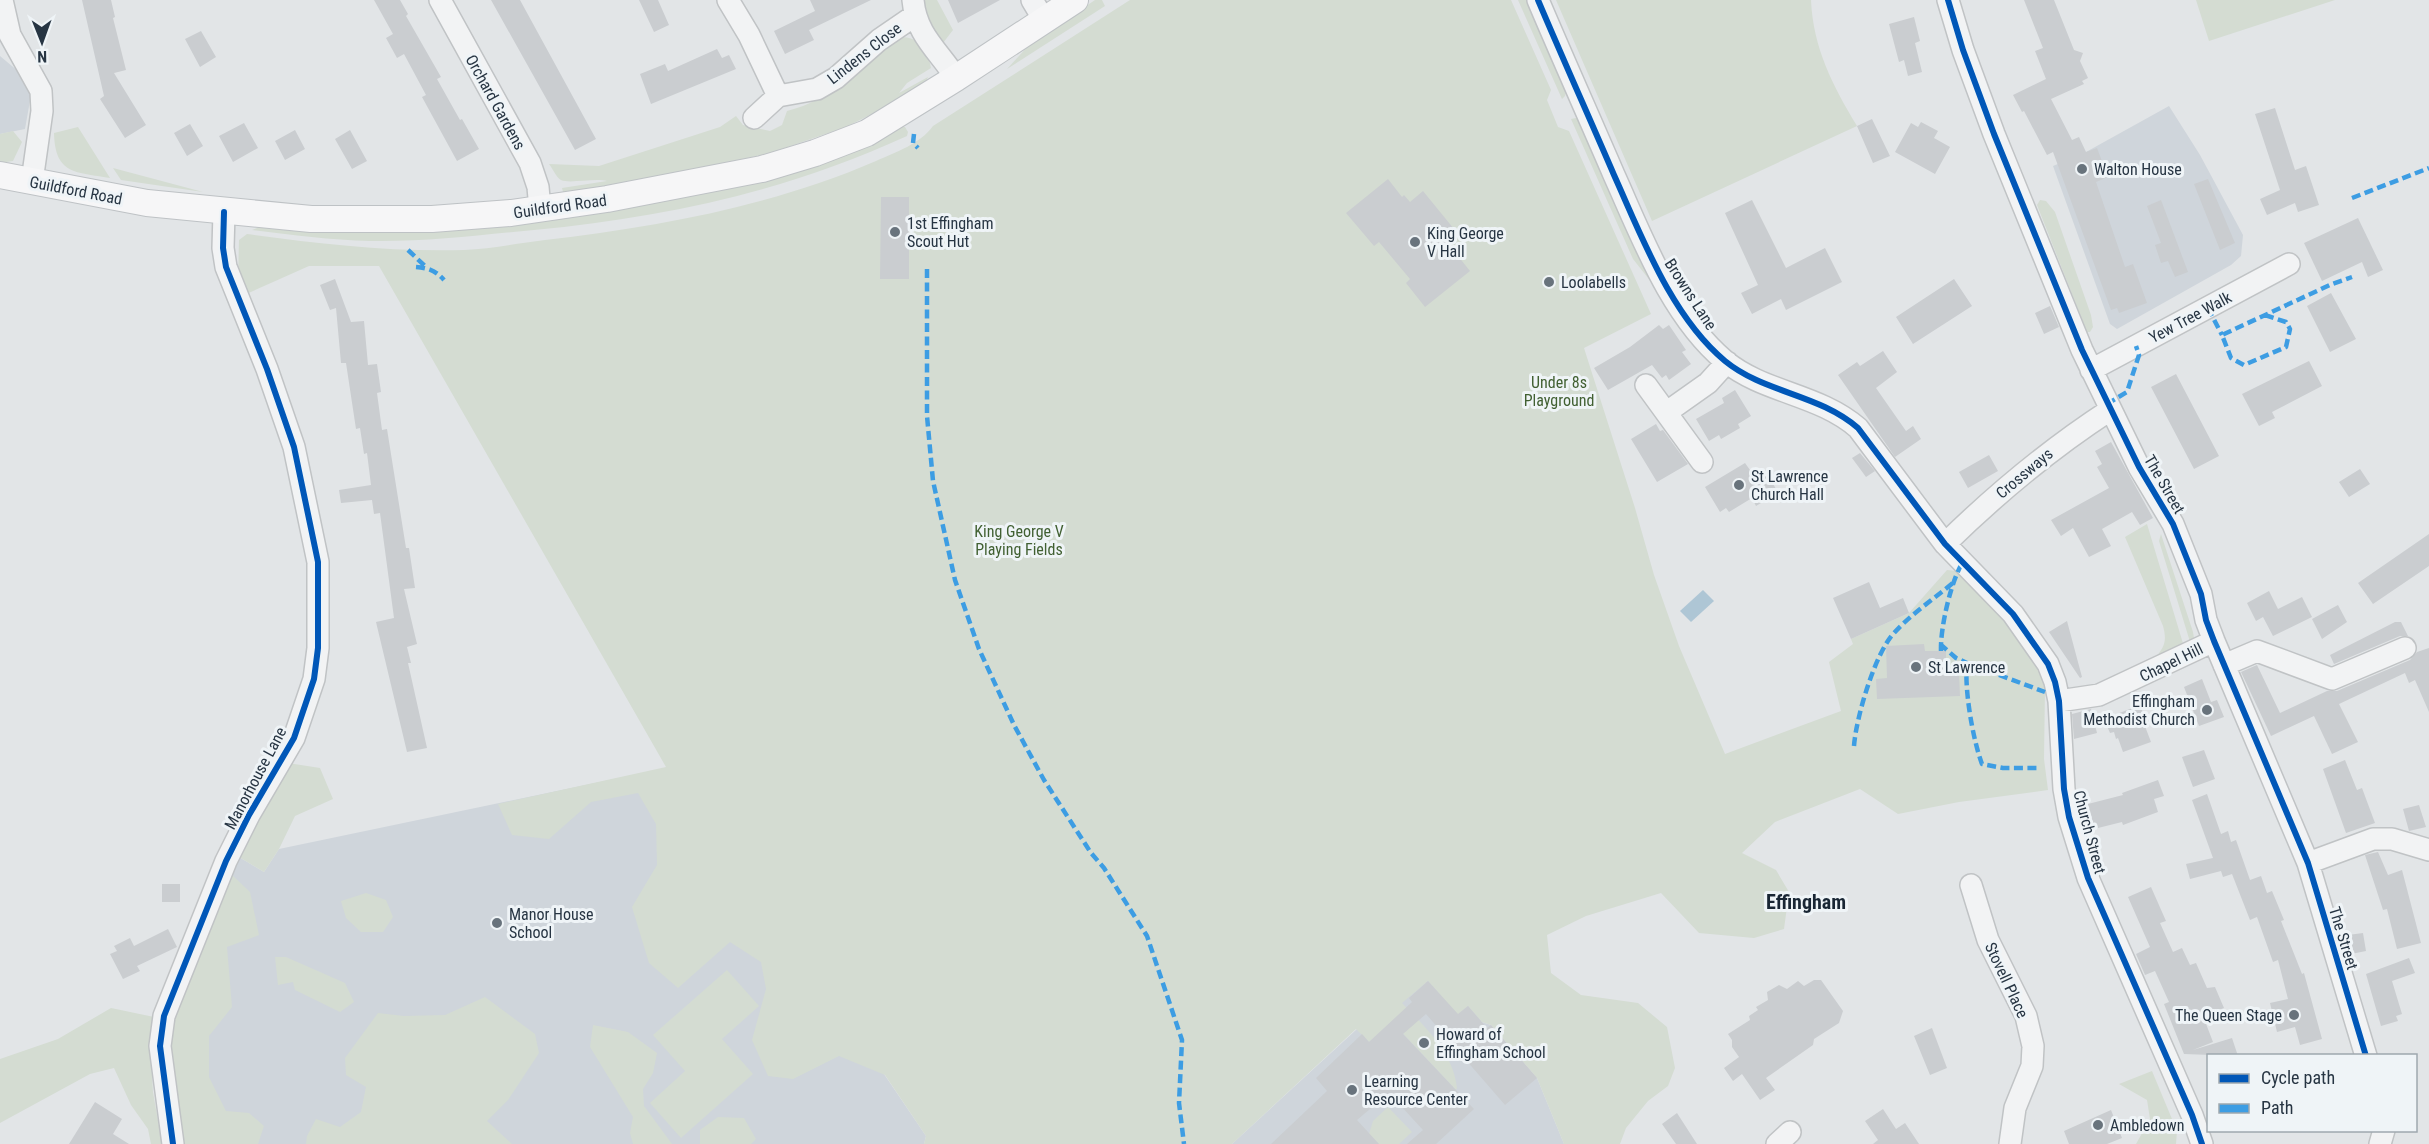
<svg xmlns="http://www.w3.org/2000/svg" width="2429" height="1144" font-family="'Roboto Condensed',sans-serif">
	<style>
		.built { fill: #cfd5db }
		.green { fill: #d4dcd2 }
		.water { fill: #aec6d5 }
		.building { fill: #cacdd0 }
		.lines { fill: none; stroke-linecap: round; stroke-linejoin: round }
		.minor-casing { stroke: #c0c3c5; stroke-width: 24 }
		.major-casing { stroke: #bec2c5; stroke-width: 28 }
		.minor { stroke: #f2f3f4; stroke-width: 21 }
		.major { stroke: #f6f6f7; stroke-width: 26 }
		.quiet { stroke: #3d9de3; stroke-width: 4.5; stroke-dasharray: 9 4.5; stroke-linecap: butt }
		.cycleway-casing { stroke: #eff4f7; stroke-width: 10 }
		.cycleway { stroke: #0057b8; stroke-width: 6 }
		.poi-dot { fill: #68737c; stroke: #eff4f7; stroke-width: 2 }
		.labels { text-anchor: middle; stroke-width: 6; stroke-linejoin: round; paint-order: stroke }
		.street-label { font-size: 16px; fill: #273543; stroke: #eff4f7 }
		.poi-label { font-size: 16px; fill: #273543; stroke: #eff4f7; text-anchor: start }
		.park-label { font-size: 16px; fill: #416032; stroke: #eff4f7 }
		.quarter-label { font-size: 20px; font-weight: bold; fill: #192634; stroke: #eff4f7 }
	</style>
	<rect width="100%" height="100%" fill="#e2e5e7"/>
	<path class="built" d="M0,56L25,77L30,86L31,95L25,129L0,134Z
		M2169,106L2200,155L2243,235L2241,256L2231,265L2117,329L2110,324L2053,166L2086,152Z
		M667,768L844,1015L926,1136L924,1144H182L230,873L239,857L264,872L279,849Z
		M1444,949L1482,1022L1491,1025L1537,1078L1564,1144H1232Z"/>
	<path class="green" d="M923,0H937L953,30L943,43L923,21Z
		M1095,0H1102L1105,6L1007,69L1029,45Z
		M1130,0H1511L1551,90L1547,100L1558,127L1569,131L1651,314L1584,348L1635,508L1654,575L1679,646L1725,754L1841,711L1829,662L1853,644L1851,639L1909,613L1947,570L1957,571L2001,612L2041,672L2045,687L2044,759L2048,790L1959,802L1898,814L1860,789L1775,822L1742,853L1776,870L1789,892L1784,929L1754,938L1699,933L1661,893L1586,916L1547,935L1551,973L1581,995L1638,1003L1667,1027L1675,1068L1668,1086L1648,1101L1626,1128L1620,1144H1564L1537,1078L1491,1025L1482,1022L1468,1006L1445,1026L1443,998L1428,981L1402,1003C1425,1027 1453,1052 1457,1088L1456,1090L1392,1022L1369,1042L1356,1029L1232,1144H924L926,1136L885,1075L839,1056L793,1079L768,1076L752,1040L766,989L761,962L730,942L678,988L649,963L632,907L657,865L656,824L638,793L591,802L549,839L512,835L498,804L666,767L379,266H309L244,295L238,280L239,240L247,234C319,244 391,252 464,250C491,249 519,243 545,240C657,227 772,206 876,161C896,152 920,144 933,126Z
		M1518,0H1529L1567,87L1565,96L1562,99Z
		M1556,0H1811C1813,48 1833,86 1857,126L1652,221Z
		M2196,0H2335L2209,41Z
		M898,37C919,36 928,49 931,68L907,83L899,93L928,77L923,88L846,127L767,154L574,193L563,192L562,188L607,181C594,178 569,184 561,180C556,177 553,169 549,164L599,166L720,127L736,116L743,125L770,131L782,125L787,111C834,99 862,68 898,37Z
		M1576,118L1582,121L1659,292L1633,259L1571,119Z
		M78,127L110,178C76,172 55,175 54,133Z
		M897,127H905L908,132L907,136C785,192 666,217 534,230C479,235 425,242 370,241C330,240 291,235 252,230L262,226L568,215L696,195L779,173Z
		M13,131L22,142L13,161L0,163V134Z
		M113,168L203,192L121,180Z
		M2040,200L2046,201L2055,212L2091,315L2093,327L2090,332H2087L2037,205Z
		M2147,524L2185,650L2154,659C2165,647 2167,641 2163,626L2125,537Z
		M2161,534L2193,632L2194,638L2191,645L2159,541Z
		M288,763L320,768L333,799L295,816L279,849L264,872L239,857Z
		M230,873L250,892L259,935L227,947L232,1007L209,1036V1077L226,1111L249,1113L264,1126L258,1144H182L170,1049L175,1013Z
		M366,893L386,900L393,917L383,932H361L346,918L341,901Z
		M275,957H286L345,983L354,1002L340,1012L295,990L293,982L278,985Z
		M727,970L759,1006L722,1039L753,1074L681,1138L650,1103L685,1071L653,1035Z
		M485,997L535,1034L539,1053L508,1100L487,1121L512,1144H306L307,1136L316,1119L340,1127L361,1112L366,1087L346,1075L345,1058L378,1013L404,1016L445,1015Z
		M111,1008L154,1017L150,1042L153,1092L162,1144H151L148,1129L131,1105L114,1068L90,1074L0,1123V1059L58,1039Z
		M593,1025L628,1032L657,1053L653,1073L643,1089L644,1106L672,1144H633L630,1133L633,1117L590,1047Z
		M2152,1071L2177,1131L2176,1144H2136L2150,1119L2147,1100L2119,1084Z
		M1388,1107L1412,1132L1399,1144H1379L1369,1134L1373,1121Z
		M718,1117L744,1118L756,1139L751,1144H700V1130Z"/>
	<path class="water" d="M1703,590L1714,601L1691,622L1680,611Z"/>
	<path class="building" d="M82,0H111L115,17L113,18L126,70L114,73L146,125L125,138L100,99L104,96Z
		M374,0H400L408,14L406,16L441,77L437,79L460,120L462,119L479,149L457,161L422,97L426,95L404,54L397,58L386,38L393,34Z
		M491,0H520L596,139L575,150Z
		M639,0H658L669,25L654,32Z
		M810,0H871L809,30L814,40L785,54L774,31L815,11Z
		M948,0H1000L958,23Z
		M2024,0H2054L2074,50L2083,53L2080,61L2088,78L2082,81L2084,84L2051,99L2072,140L2079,137L2086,152L2097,148L2108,177L2096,182L2125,267L2133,264L2147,303L2119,313L2117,308L2111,310L2053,152L2047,155L2024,111L2022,112L2013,95L2046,79L2035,51L2043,48Z
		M1914,17L1920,41L1915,43L1922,72L1908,76L1904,60L1899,62L1889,24Z
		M201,31L216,57L200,67L185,39Z
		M717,49L722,58L729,55L736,69L651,104L640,74L665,64L668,71Z
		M2275,108L2295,170L2306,166L2319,205L2298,212L2295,203L2267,215L2260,199L2280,190L2255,114Z
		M1872,119L1890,156L1873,163L1857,126Z
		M1921,122L1938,131L1934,138L1950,147L1935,174L1895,152L1911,123L1918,127Z
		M244,123L258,148L233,162L219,136Z
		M190,124L203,146L187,156L174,133Z
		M295,130L305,149L285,160L275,141Z
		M350,130L367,161L352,169L335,139Z
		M1388,179L1402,197L1404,195L1410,202L1423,191L1454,229L1450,233V246L1470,271L1425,307L1406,283L1410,279L1379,242L1374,246L1346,213Z
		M2208,179L2235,243L2220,250L2194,184Z
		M881,197H909V279H880Z
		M1752,200L1786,268L1825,248L1842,282L1786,310L1781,299L1752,314L1741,293L1758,285L1725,213Z
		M2161,200L2188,272L2175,277L2168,261L2161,263L2155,245L2161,243L2147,206Z
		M2358,218L2383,270L2368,277L2362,262L2322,281L2304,243Z
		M335,279L351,322L364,321L368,365L377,364L381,392L377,393L382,430L387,429L406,548H409L415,588L404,589L417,644L407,647L411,663H408L427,748L407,752L376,622L394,618L380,513L374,514L372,500L341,503L339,490L371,485L367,453L364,454L360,428L356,429L346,363H341L336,308L330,310L320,285Z
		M1954,279L1972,306L1913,344L1896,317Z
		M2331,293L2356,339L2330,352L2307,306Z
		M2050,306L2059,327L2044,334L2035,313Z
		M1659,325L1663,329L1669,325L1686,350L1682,352L1691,364L1669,380L1666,375L1662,378L1652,365L1608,390L1594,368L1630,347Z
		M1883,351L1897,372L1876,388L1906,431L1913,426L1921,439L1895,457L1838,375L1857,362L1860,366Z
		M2309,361L2322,386L2272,412L2275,418L2259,426L2242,394Z
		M2176,374L2219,456L2194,469L2151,387Z
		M1735,390L1751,416L1738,424L1740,428L1721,439L1719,435L1709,441L1696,419L1724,403L1722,398Z
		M1656,424L1660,431L1663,430L1688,464L1657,482L1631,439Z
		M2111,442L2153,518L2140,525L2132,512L2102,529L2111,546L2089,557L2073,528L2061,536L2051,520L2109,488L2097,467L2102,464L2095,451Z
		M1860,453L1875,471L1866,477L1852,458Z
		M1989,455L1998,471L1968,488L1959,472Z
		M1745,463L1750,470L1755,467L1768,475L1776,489L1769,493L1771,497L1756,506L1752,498L1729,512L1726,508L1720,512L1705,487Z
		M2360,469L2370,484L2349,497L2339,482Z
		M2429,534V566L2373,604L2358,583Z
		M1869,582L1880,608L1903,598L1909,613L1851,639L1833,598Z
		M2269,591L2278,609L2302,597L2312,617L2273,636L2263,617L2256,621L2247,603Z
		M2338,605L2347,622L2322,639L2312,619Z
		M2067,621L2082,677L2080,678L2049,632Z
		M2395,622H2401L2408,636H2400L2334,664L2330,655Z
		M1924,644L1925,651H1946V673H1959L1960,696L1877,699L1876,679L1887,678L1886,646Z
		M2429,648V712L2415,680L2409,683L2405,673L2339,704L2358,742L2332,754L2314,716L2271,736L2241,672L2257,665L2280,713L2327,691H2337L2410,660L2417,652Z
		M2202,679L2211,702L2217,700L2224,717L2199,726L2184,687Z
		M2140,705L2146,720L2143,721L2151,742L2123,752L2118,738L2116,739L2114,732L2110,733L2104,719Z
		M2091,709L2097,733L2074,739L2072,714Z
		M2204,750L2215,779L2193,787L2182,757Z
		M2345,760L2357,790L2362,788L2375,823L2346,833L2323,769Z
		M2158,780L2164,796L2154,799L2158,812L2123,825L2122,822L2090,830L2084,805L2123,795L2122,793Z
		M2207,794L2221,834L2228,831L2231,842L2236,840L2250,880L2261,876L2267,893L2272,891L2284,920L2281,921L2302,974L2304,973L2322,1039L2300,1045L2295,1027L2277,1032L2270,1003L2288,999L2278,960L2273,962L2257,917L2250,920L2232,874L2223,877L2221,871L2190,879L2186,864L2213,858L2192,800Z
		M2419,805L2426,827L2409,831L2403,809Z
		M2378,852L2388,875L2402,870L2421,943L2397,949L2387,909L2383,910L2365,855Z
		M162,884H180V902H162Z
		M2151,887L2166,921L2160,923L2173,952L2182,948L2190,965L2196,963L2207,988L2215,987L2224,1008L2203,1016L2213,1042L2193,1050L2232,1038L2238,1056L2184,1054L2164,1004L2169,1002L2155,971L2145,975L2136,954L2150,947L2128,897Z
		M168,929L177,947L137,966L140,971L123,979L110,954L117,951L114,946L130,938L134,946Z
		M2363,933L2366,951L2351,954L2348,935Z
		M2409,958L2415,973L2392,981L2402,1014L2396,1016L2398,1021L2381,1026L2366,974Z
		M1814,980H1821L1843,1011L1839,1023L1814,1039L1813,1045L1766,1078L1775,1090L1760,1100L1742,1074L1733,1081L1724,1068L1739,1057L1732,1047V1040L1728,1034L1750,1020L1749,1016L1758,1010L1756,1007L1768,1000L1767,992L1779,985L1787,989L1798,981L1804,986Z
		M1428,981L1458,1014L1468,1006L1487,1028L1491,1025L1537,1078L1505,1105L1426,1014L1403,1034L1474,1109L1436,1144H1407L1423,1130L1389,1093L1357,1120L1379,1144H1271L1327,1091L1316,1078L1362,1034L1369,1042L1412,1002L1409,998Z
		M1932,1028L1947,1068L1930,1075L1914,1036Z
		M95,1102L122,1119L113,1134L129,1144H69Z
		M1883,1109L1896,1129L1905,1123L1919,1144H1873L1878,1140L1865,1121Z
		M2111,1110L2122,1138L2107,1144H2069L2064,1131Z
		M1677,1113L1697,1144H1676L1662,1124Z"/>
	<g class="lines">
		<defs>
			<path id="minor" d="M2,0L10,35L41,91L42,111L32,181
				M440,0L530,163L538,187L540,209
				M728,0L749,35L778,96
				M913,0C916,35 939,51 956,78
				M1032,0L1044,20
				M1538,0C1563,59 1589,117 1614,175C1642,237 1671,316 1725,361C1764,393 1819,394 1858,428L1945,544L2013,614L2048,664L2055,682L2059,701L2064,789L2069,817L2088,878L2192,1115L2202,1144
				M1948,0L1963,50L1994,134L2082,350L2139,467L2173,524L2201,594L2206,620L2214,641L2308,863L2366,1056
				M754,118L778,96L817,89L836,78L879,40L914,16
				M2091,370L2289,264
				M1646,385L1702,462
				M1667,412L1708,383L1727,362
				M1945,544C1996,494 2050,449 2110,410
				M2224,665L2257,651L2332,679L2405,648
				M2059,701L2099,695L2214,641
				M2308,863L2373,839H2392L2429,850
				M1971,885L1988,940L2026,1016L2033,1046L2032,1066L2015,1108L2010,1144
				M173,1144L160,1046L164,1016L226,861L249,815L294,738L314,679L318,648V562L294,447L267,369L226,267L223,248L224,212
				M1777,1144L1790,1132
				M2380,1144L2384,1130"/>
			<path id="major" d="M0,175L147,203L311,219H432L511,213L607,199L762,169L815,153L867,133L956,78L1075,0"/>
		</defs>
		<use href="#minor" class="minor-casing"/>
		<use href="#major" class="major-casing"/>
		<use href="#minor" class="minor"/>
		<use href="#major" class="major"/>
		<path class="quiet" d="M914,134L913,143L918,148
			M2352,198L2429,168
			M408,250L427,268
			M416,267C429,268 436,271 444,280
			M927,269V416L933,481L955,580L979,649L1014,725L1044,780L1091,853L1104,868L1147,936L1182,1040L1179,1103L1184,1144
			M2208,308L2222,335
			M2265,315L2286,322L2290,329L2286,347L2244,365L2231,358L2222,335L2332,284L2352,277
			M2107,404L2127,392L2139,355L2136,346
			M1940,644L1956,658L1967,663L2045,692
			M1941,651C1940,629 1951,580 1963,562
			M1967,663C1964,689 1973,740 1982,764L2003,768H2039
			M1854,746C1856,718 1875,653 1894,633C1911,614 1934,599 1954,582"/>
		<defs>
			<path id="cycleway" d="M1538,0C1563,59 1589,117 1614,175C1642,237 1671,316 1725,361C1764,393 1819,394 1858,428L1945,544L2013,614L2048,664L2055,682L2059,701L2064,789L2069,817L2088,878L2192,1115L2202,1144
				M1948,0L1963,50L1994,134L2082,350L2139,467L2173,524L2201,594L2206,620L2214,641L2308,863L2366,1056
				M173,1144L160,1046L164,1016L226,861L249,815L294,738L314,679L318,648V562L294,447L267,369L226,267L223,248L224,212"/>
		</defs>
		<use href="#cycleway" class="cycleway-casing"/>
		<use href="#cycleway" class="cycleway"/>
	</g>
	<g class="poi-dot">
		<circle cx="2082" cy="169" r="6"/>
		<circle cx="895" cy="232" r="6"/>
		<circle cx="1415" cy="242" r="6"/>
		<circle cx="1549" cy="282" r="6"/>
		<circle cx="1739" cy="485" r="6"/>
		<circle cx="1916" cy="667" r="6"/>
		<circle cx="2207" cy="710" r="6"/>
		<circle cx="497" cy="923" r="6"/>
		<circle cx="2294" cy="1015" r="6"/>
		<circle cx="1424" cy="1043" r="6"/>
		<circle cx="1352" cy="1090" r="6"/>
		<circle cx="2098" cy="1125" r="6"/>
	</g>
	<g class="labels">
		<g class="street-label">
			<text transform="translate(864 53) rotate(-38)" y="6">Lindens Close</text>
			<text transform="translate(496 102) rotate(61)" y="6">Orchard Gardens</text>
			<text transform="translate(76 190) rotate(11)" y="6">Guildford Road</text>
			<text transform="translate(560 206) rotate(-8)" y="6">Guildford Road</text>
			<text transform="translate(1691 294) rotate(57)" y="6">Browns Lane</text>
			<text transform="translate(2190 317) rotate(-28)" y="6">Yew Tree Walk</text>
			<text transform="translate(2024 473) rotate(-40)" y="6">Crossways</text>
			<text transform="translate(2165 484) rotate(60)" y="6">The Street</text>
			<text transform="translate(2171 662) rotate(-26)" y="6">Chapel Hill</text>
			<text transform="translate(255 778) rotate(-62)" y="6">Manorhouse Lane</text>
			<text transform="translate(2090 832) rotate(75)" y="6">Church Street</text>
			<text transform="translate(2344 938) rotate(73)" y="6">The Street</text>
			<text transform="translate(2007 980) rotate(65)" y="6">Stovell Place</text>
		</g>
		<g class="poi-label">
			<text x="2094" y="175">Walton House</text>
			<text x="907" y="229">1st Effingham<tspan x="907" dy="18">Scout Hut</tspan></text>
			<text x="1427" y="239">King George<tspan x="1427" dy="18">V Hall</tspan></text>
			<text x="1561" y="288">Loolabells</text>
			<text x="1751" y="482">St Lawrence<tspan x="1751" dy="18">Church Hall</tspan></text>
			<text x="1928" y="673">St Lawrence</text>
			<text x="2195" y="707" text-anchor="end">Effingham<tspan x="2195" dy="18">Methodist Church</tspan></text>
			<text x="509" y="920">Manor House<tspan x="509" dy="18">School</tspan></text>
			<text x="2282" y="1021" text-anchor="end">The Queen Stage</text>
			<text x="1436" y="1040">Howard of<tspan x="1436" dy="18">Effingham School</tspan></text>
			<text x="1364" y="1087">Learning<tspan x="1364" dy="18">Resource Center</tspan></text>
			<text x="2110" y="1131">Ambledown</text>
		</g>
		<g class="park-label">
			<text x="1559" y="388">Under 8s<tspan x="1559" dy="18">Playground</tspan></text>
			<text x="1019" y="537">King George V<tspan x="1019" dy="18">Playing Fields</tspan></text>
		</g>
		<g class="quarter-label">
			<text x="1806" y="909">Effingham</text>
		</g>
	</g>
	<rect x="2207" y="1054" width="210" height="78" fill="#eff4f7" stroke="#9fa8af" stroke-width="1.5"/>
	<rect x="2219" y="1074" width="30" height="9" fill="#0057b8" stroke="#9fa8af" stroke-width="1.5"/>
	<text x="2261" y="1084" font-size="18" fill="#273543">Cycle path</text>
	<rect x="2219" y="1104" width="30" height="9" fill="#3d9de3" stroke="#9fa8af" stroke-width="1.5"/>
	<text x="2261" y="1114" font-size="18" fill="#273543">Path</text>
	<g transform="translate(42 42) rotate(179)" stroke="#eff4f7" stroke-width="4.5" paint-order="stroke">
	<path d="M0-4.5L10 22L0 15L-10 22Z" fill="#273543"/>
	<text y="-9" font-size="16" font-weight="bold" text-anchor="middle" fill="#273543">N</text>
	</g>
</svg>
